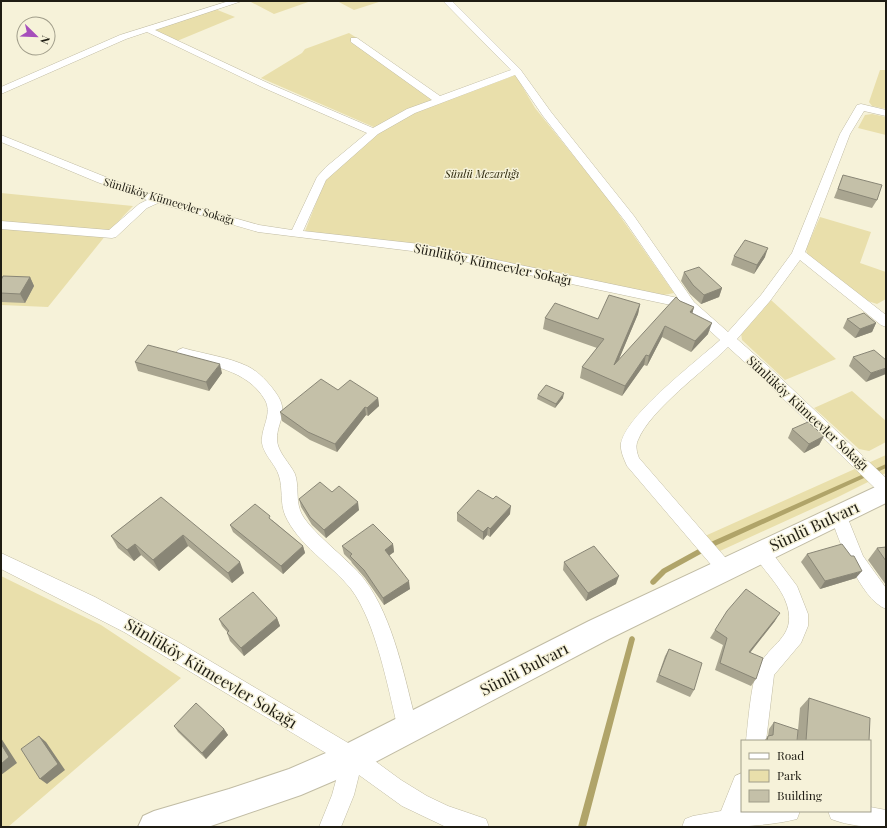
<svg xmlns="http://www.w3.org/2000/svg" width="887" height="828" font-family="'Playfair Display',serif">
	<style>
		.green { fill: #e9dfab }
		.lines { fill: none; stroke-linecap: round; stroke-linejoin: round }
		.stream { fill: #b0a469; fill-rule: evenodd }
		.minor-casing { stroke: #c1bca4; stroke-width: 1 }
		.secondary-casing { stroke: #c1bca4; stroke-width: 2 }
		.minor { fill: #fff; fill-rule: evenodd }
		.secondary { fill: #fff; fill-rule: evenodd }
		.wall { fill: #a9a590 }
		.shaded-wall { fill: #898676 }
		.building { fill: #c4c0a8; stroke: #898676 }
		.labels { text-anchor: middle; stroke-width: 3; stroke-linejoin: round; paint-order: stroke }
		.far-park-label { font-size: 11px; font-style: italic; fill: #2f2a0e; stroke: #f6f2d9 }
		.far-street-label { font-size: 11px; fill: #1f1d14; stroke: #f6f2d9 }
		.street-label { font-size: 13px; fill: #1f1d14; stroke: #f6f2d9 }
		.near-street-label { font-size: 16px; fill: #1f1d14; stroke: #f6f2d9 }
	</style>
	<rect width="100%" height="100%" fill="#f6f2d9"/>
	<path class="green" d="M249,1H311L274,14Z
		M337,1H382L354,10Z
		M215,9L235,17L177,41L152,29Z
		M349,33L357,38L350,41L435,100L376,128L261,78L302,53L305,49Z
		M880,70H886V109L872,106L869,102Z
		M515,74L535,108L606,196L674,293L664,295L425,246L305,231L326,178L378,134L409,114Z
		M872,114L886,117V135L858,128L865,115Z
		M1,193L133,206L110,230L48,307L1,305Z
		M820,217L871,232L860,263L886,272V299L877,304L868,301L808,257L806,249Z
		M771,300L836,359L785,380L742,340L741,333Z
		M852,391L886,421V442L869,451L859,449L814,408Z
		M886,455V473L838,497L720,551L705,536Z
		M1,576L101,625L181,678L8,827H1Z"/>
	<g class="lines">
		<path class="stream" d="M886,464V468L717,545L666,573L655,584L653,585L651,584L650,582L651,580L662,569L713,541Z
			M632,636L634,637L635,639L586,827H578L629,639L630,637Z"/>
		<defs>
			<path id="minor" d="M229,1H242L155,30L270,84L373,128L407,109L432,100L351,42V38H357L440,96L511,70L443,1H452L520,69L551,112L634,216L694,302L728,332L761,295L792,253L840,134L857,105L861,104L886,110V116L864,111L850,134L805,252L886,315V327L881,325L800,260L770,301L737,339L769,367L886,478V495L880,493L759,375L728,347C704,371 650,410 638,440C635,446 637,453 639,458L731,564L734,569L731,574L725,577L719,574L627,466C624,459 620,451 621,443C628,413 696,362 720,340L685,308L420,252L258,232L158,203L147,208L116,237L112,238L1,229V221L109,230L139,204L147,200L97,182L1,142V135L143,192L259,225L292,230L317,177L326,167L367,133L264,88L147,32L126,39L1,94V87L120,35ZM515,75L543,116L625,221L678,298L420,244L303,231L326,180L378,134L415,113Z
				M183,348C204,354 228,357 247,366C258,371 269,383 276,393C290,413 277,421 277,439C277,452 290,463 295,474C299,485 296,499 300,510C306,529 350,560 364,579C394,618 405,681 418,729L415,736L408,739L401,736L398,729C388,688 376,622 351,589C331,564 298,545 285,515C280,503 283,488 279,476C276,464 260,452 262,438C263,425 272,413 265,400C247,369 209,366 178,356L176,353L178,350Z
				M838,507L844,509L863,556L886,588V609C860,599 838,539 830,514L832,509Z
				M761,544L767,546L797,586L808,614V626L801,643L774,675L766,741H746C748,723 751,683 758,668C769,643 797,638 787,605C781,585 762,570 752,551L755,546Z
				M1,553L95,597L180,643L360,750L401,780L427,796L448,806L486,819L489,827H446L402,806L359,775L354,795L341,827H319L332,795L341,762L124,632L1,569Z
				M742,773V811H800L797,819C762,828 719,827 682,827L685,819L693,816L721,811L735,776Z
				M870,807L886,810V827C867,827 849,826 831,819L828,811H870Z"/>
			<path id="secondary" d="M886,482V503L609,639L364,768L301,795L208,827H138L143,816L154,811L229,789L289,769L342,746L589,621Z"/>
		</defs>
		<use href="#minor" class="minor-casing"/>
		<use href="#secondary" class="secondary-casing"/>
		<use href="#minor" class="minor"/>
		<use href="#secondary" class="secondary"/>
	</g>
	<path class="wall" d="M843,175L877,200L872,208L834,198Z
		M734,256L765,257L754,274L731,265Z
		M684,272L722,288L719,297L701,304L690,294L681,281Z
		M30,277L34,286L25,303L1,302V280Z
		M680,301L694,307L692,314L708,334L691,352L662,337L647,366L644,365L622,396L580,378L582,367L597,348L543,329L545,318L598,319L640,304L638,314L618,361Z
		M847,319L876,323L872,332L855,338L843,328Z
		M853,357L886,360L866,382L849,366Z
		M135,362L222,373L209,391L138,371Z
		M338,390L378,398L379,406L368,416L366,415L337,452L310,440L282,421L280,412Z
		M538,395L563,398L555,408L537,399Z
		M792,429L824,436L819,445L804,453L788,438Z
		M332,492L359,510L326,538L312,525L301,507L299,499Z
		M161,497L244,573L232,583L188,546L159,571L141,555L134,561L118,548L111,536Z
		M457,513L510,514L490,537L487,535L483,540L457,521Z
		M272,520L303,546L305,553L283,574L233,532L230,525Z
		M393,544L394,552L389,555L410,589L384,605L365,578L352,563L351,561L344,554L342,546Z
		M886,547V585L868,560L877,548Z
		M807,554L856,578L820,589L801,562Z
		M564,562L616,584L586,601L563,570Z
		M277,618L280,626L244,656L230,641L227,633H228L222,626L219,619Z
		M775,621L750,653L756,679L751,686L715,670L723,645L710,638L715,630Z
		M669,649L694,690L690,697L656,682L665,656Z
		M809,698L869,741H797L800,708Z
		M774,722L797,741H764L768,736L769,729Z
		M174,726L224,729L228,735L206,759L178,732Z"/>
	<path class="shaded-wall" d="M768,248L765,257L754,274L757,265Z
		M30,277L34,286L25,303L20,294Z
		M722,288L719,297L701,304L704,295Z
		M640,304L638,314L612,376L614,365Z
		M694,307L691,318L690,312Z
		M712,323L708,334L691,352L695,341Z
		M876,323L872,332L855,338L860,329Z
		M665,326L662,337L647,366L649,356Z
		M646,355L644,365L622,396L625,386Z
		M220,364L222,373L209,391L206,382Z
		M886,368V374L866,382L871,373Z
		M564,393L563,398L555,408L556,404Z
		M378,398L379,406L368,416L367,408Z
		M365,407L366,415L337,452L335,444Z
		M824,436L819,445L804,453L809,444Z
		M358,502L359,510L326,538L324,530Z
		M511,506L510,514L490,537V529Z
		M488,527L487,535L483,540V532Z
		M183,535L188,546L159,571L153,560Z
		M135,544L141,555L134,561L127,550Z
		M393,544L394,552L386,558L385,550Z
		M303,546L305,553L283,574L281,566Z
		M240,562L244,573L232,583L228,573Z
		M862,571L856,578L820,589L825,581Z
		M619,576L616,584L586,601L588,593Z
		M409,581L410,589L384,605L383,598Z
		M780,613L775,621L744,660L749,652Z
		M277,618L280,626L244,656L241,648Z
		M224,729L228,735L206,759L202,753Z
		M39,736L46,742L65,770L47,784L40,779Z
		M1,738L17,763L1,775Z"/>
	<path class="building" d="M843,175L882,185L877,200L838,189Z
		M745,240L768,248L757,265L734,256Z
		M699,267L722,288L704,295L693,285L684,272Z
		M3,276L30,277L20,294L1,293V280Z
		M609,295L640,304L614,365L676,297L680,301L694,307L690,312L712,323L695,341L665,326L649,356L646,355L625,386L582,367L604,339L545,318L555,303L598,319Z
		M864,313L876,323L860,329L847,319Z
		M148,345L220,364L206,382L135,362Z
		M874,350L886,360V368L871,373L853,357Z
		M321,379L338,390L350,380L378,398L367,408L365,407L335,444L308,432L280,412Z
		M546,385L564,393L556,404L538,395Z
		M808,422L824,436L809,444L792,429Z
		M320,482L332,492L339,486L358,502L324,530L310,517L299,499Z
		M478,490L493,499L496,496L511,506L490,529L488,527L483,532L457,513Z
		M161,497L240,562L228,573L183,535L153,560L135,544L127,550L111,536Z
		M255,504L270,516L269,518L303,546L281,566L230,525Z
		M373,524L393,544L385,550L409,581L383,598L364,570L350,556L352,554L342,546Z
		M842,544L851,556H854L862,571L825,581L807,554Z
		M594,546L619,576L588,593L564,562Z
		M886,547V561L877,548Z
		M746,589L780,613L749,652L763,658L756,679L720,663L727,638L715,630L727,611Z
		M253,592L277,618L241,648L227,633L229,631L219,619Z
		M669,649L702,663L694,690L659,675Z
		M809,698L870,718L869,741H806Z
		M196,703L224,729L202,753L174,726Z
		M774,722L798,730L797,741H767L768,736L773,735Z
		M39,736L58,764L40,779L21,749Z
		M1,744L9,757L1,764Z"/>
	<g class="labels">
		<g class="far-park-label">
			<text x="482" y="178">Sünlü Mezarlığı</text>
		</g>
		<g class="far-street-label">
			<text transform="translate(169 201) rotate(17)" y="4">Sünlüköy Kümeevler Sokağı</text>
		</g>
		<g class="street-label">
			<text transform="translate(493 264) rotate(12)" y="5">Sünlüköy Kümeevler Sokağı</text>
			<text transform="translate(808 413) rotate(43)" y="5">Sünlüköy Kümeevler Sokağı</text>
		</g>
		<g class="near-street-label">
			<text transform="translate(814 526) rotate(-25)" y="6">Sünlü Bulvarı</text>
			<text transform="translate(524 669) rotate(-27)" y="6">Sünlü Bulvarı</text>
			<text transform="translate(211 673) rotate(31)" y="6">Sünlüköy Kümeevler Sokağı</text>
		</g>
	</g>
	<rect width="887" height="828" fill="none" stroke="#1f1d14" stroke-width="4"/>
	<rect x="741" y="740" width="130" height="72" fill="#f6f2d9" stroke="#a09d8a"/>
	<rect x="749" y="753" width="20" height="6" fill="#ffffff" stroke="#a09d8a"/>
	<text x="777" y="760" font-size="12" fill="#1f1d14">Road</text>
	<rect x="749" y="770" width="20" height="12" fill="#e9dfab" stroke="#a09d8a"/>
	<text x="777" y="780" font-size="12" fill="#1f1d14">Park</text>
	<rect x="749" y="790" width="20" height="12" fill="#c4c0a8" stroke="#a09d8a"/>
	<text x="777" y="800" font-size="12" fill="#1f1d14">Building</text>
	<g transform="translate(36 36) rotate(113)"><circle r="19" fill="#f6f2d9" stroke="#a09d8a"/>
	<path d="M0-3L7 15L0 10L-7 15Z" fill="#a64ebb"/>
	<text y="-6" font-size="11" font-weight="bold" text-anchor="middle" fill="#1f1d14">N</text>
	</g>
</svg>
